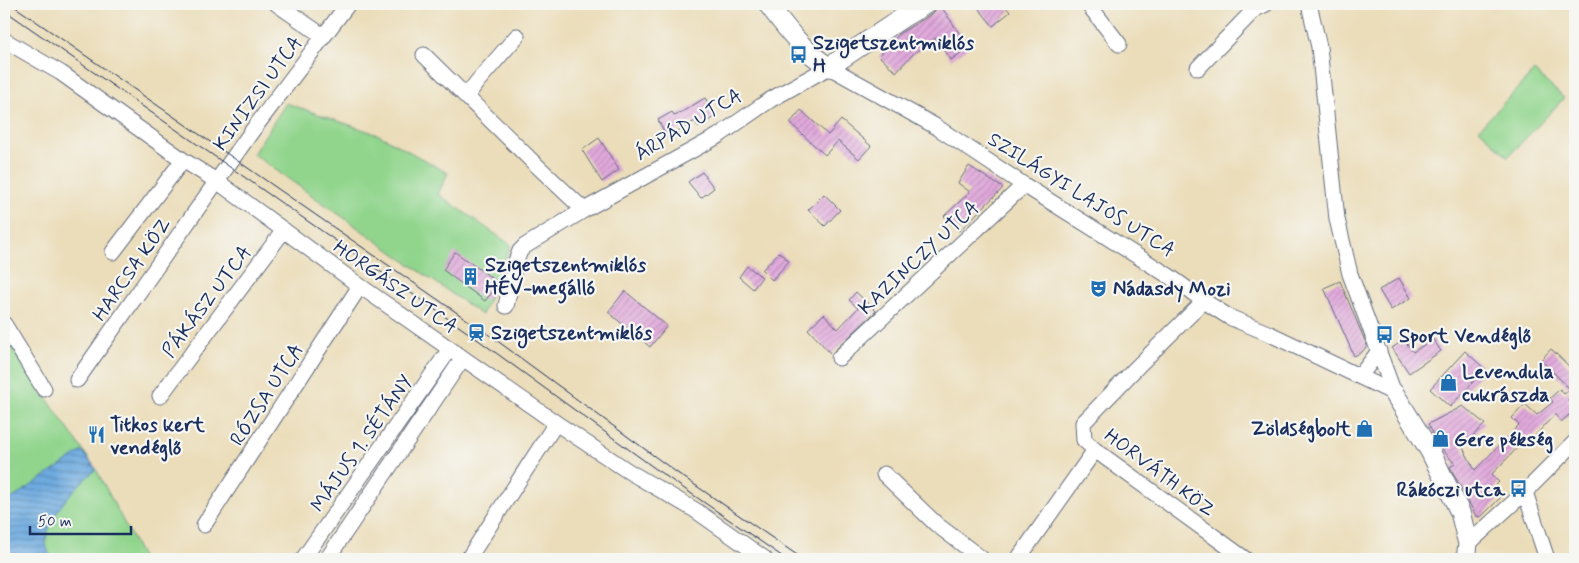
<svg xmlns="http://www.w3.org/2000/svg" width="1579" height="563" font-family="Mynerve,sans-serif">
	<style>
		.park { fill: #91d58d; stroke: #568276 }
		.water { fill: url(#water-rules); stroke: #446c9e }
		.building { fill: url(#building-hatch) }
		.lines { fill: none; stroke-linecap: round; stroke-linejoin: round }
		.minor-casing { stroke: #646c7e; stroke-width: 17 }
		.tertiary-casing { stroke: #646c7e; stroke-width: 21 }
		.minor { stroke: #fff; stroke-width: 15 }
		.tertiary { stroke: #fff; stroke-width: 19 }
		.tram { stroke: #1b2f5e; stroke-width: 1 }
		.labels { text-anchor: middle; stroke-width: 4.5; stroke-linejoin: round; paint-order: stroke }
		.poi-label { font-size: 20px; font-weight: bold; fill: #1b2f5e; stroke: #f6f6f2; text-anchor: start }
		.street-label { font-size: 20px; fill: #1b2f5e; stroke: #f6f6f2 }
	</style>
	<defs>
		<pattern id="water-rules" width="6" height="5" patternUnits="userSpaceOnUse" patternTransform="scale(1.25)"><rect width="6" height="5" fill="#6eaadf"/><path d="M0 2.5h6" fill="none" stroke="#5a8bb8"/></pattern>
		<pattern id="building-hatch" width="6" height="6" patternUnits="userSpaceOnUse" patternTransform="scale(1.25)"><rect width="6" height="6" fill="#e2aadc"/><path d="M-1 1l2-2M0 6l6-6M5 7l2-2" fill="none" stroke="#b68bb6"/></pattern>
	</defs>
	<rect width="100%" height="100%" fill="#f6f6f2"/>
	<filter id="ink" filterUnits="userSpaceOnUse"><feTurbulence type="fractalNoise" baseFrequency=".02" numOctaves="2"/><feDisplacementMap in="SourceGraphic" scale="10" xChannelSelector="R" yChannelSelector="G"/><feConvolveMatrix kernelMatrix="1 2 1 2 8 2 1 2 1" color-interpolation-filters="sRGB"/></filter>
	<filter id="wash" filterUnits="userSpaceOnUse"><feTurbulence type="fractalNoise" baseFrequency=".0096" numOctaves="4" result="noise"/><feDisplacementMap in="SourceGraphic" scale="20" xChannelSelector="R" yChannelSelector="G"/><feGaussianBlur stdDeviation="1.12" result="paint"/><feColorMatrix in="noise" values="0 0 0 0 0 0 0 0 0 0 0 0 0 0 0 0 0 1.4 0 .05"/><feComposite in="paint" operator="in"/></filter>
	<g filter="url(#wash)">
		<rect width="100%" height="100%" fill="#ebddb9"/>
		<path class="park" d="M1534,71L1564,98L1508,157L1479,129Z
			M286,103L379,135L448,173L438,194L511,245L482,315L253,154Z
			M4,337L96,469L143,559H4Z"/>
		<path class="water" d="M82,451L96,469C75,488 51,511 46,540C45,546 50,554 51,559H4V504Z"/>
		<g id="blocks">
			<path class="building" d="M975,4H1003L1010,12L993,26Z
				M940,5L969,47L951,60L936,38L913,54L896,72L879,56L900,33L932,14Z
				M705,98L716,116L698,127L695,121L667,137L658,120L672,112L675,116Z
				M801,110L828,135L841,120L871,146L859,159L838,141L825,155L790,123Z
				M599,138L619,170L602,182L582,150Z
				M969,166L1003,188L959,231L944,216L970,192L958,183Z
				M702,172L714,188L701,198L688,182Z
				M824,194L840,210L825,226L808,210Z
				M455,252L499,283L485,301L443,270Z
				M779,252L789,261L772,280L762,270Z
				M747,266L762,277L753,289L739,277Z
				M1399,278L1411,298L1391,310L1379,290Z
				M1340,281L1367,346L1362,352L1354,356L1324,288Z
				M625,291L667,326L650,347L608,312Z
				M856,292L876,311L831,354L808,329L824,314L838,329L858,308L849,300Z
				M1433,339L1441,351L1409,373L1392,348L1404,340L1413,352Z
				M1551,349L1575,372V382L1569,388L1541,360Z
				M1465,351L1485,369L1450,407L1430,389Z
				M1560,389L1564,394L1569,390L1573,395L1568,400L1575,408V410L1561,422L1555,414L1533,438L1530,435L1491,475L1499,482L1495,486L1503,495L1481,517L1476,516L1450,467L1455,464L1441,448L1428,424L1463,406L1485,424L1462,446L1475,470L1519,425L1512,418L1525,404L1537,415L1553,402L1550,398Z"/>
		</g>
	</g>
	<g filter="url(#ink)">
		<use href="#blocks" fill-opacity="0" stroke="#646c7e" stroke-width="1"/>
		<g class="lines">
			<defs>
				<path id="minor" d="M277,4L323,36
					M1088,4L1119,44
					M1309,4L1319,47L1337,219L1350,274L1394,393
					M4,40L61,73L183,160L218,182L360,286L556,423L628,471L695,510L765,559
					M424,55L532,161L584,210
					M1198,68L1255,9L1266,4
					M466,97L477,82L517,36
					M113,252L183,160
					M1204,301L1138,366L1083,423L1084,440L1095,450L1245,559
					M506,306L516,261L520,251L525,246L584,210L718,136L770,100L829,67L935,126L1024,185L1169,276L1204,301L1229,317L1270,334L1394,393
					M4,324L44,389
					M839,358L1024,185
					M1360,376L1379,351
					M77,380L252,131L348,4
					M160,396L284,230
					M884,474L936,524L982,559
					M1525,492L1547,559
					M204,525L360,286
					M1468,544L1525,492L1575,442
					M303,559L450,349
					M327,559L463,358
					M468,559L556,423
					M1018,559L1095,450"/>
				<path id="tertiary" d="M768,4C786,28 803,51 829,67L902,18L926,4
					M1394,393L1430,451L1460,512L1468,544L1466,559"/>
			</defs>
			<use href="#minor" class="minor-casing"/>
			<use href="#tertiary" class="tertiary-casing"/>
			<use href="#minor" class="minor"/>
			<use href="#tertiary" class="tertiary"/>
			<path class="tram" d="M11,4L492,337L676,472L803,559
				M4,10L470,334L660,472L786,559"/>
		</g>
	</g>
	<defs>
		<symbol id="bus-bare" viewBox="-9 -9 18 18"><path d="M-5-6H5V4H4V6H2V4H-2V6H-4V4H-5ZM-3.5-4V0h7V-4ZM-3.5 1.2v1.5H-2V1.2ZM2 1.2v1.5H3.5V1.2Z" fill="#1f6fb2" stroke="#f6f6f2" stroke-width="2.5" paint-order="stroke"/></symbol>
		<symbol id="building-bare" viewBox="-9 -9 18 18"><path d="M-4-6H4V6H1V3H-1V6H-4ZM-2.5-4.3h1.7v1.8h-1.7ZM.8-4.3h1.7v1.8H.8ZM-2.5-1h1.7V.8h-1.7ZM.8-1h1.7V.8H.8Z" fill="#1f6fb2" stroke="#f6f6f2" stroke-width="2.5" paint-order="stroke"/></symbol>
		<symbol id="theatre-bare" viewBox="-9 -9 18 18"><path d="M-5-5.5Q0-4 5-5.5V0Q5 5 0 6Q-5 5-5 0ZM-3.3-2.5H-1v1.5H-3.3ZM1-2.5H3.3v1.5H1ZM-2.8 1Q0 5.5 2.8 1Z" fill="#1f6fb2" stroke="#f6f6f2" stroke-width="2.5" paint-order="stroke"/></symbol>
		<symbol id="station-bare" viewBox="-9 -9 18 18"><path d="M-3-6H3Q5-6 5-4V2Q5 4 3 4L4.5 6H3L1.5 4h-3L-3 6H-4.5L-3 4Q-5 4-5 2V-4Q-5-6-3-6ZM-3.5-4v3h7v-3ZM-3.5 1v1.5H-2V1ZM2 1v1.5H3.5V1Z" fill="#1f6fb2" stroke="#f6f6f2" stroke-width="2.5" paint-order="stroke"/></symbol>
		<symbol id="shop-bare" viewBox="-9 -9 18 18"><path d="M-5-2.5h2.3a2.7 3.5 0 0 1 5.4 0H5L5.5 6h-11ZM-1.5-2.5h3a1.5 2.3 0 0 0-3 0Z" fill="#1f6fb2" stroke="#f6f6f2" stroke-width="2.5" paint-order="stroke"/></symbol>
		<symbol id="restaurant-bare" viewBox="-9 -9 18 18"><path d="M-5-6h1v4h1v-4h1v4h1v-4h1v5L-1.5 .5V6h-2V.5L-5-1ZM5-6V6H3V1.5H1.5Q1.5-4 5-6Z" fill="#1f6fb2" stroke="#f6f6f2" stroke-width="2.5" paint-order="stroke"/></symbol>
	</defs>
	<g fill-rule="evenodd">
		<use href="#bus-bare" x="786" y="42" width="25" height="25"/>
		<use href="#building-bare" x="458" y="264" width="25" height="25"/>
		<use href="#theatre-bare" x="1086" y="276" width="25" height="25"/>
		<use href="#station-bare" x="464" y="320" width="25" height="25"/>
		<use href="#bus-bare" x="1372" y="322" width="25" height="25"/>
		<use href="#shop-bare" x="1436" y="370" width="25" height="25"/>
		<use href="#shop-bare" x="1352" y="416" width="25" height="25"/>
		<use href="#restaurant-bare" x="84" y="422" width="25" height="25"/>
		<use href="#shop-bare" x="1428" y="426" width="25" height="25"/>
		<use href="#bus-bare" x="1506" y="476" width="25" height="25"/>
	</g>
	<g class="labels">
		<g class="poi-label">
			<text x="813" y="49">Szigetszentmiklós<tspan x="813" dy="23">H</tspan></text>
			<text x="485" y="271">Szigetszentmiklós<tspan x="485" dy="23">HÉV-megálló</tspan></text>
			<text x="1113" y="295">Nádasdy Mozi</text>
			<text x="491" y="339">Szigetszentmiklós</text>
			<text x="1399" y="342">Sport Vendéglő</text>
			<text x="1462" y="378">Levendula<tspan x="1462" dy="23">cukrászda</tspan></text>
			<text x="110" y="431">Titkos kert<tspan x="110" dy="23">vendéglő</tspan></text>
			<text x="1351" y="435" text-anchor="end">Zöldségbolt</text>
			<text x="1454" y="446">Gere pékség</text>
			<text x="1505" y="496" text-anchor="end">Rákóczi utca</text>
		</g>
		<g class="street-label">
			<text transform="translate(257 93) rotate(-54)" y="7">KINIZSI UTCA</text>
			<text transform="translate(688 124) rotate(-31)" y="7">ÁRPÁD UTCA</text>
			<text transform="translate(1082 194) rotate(32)" y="7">SZILÁGYI LAJOS UTCA</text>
			<text transform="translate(918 257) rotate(-43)" y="7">KAZINCZY UTCA</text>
			<text transform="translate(131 269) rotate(-55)" y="7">HARCSA KÖZ</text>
			<text transform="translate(396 286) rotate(35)" y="7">HORGÁSZ UTCA</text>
			<text transform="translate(206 301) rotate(-53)" y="7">PÁKÁSZ UTCA</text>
			<text transform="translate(266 394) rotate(-57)" y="7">RÓZSA UTCA</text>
			<text transform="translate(361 443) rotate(-55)" y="7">MÁJUS 1. SÉTÁNY</text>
			<text transform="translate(1160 472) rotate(37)" y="7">HORVÁTH KÖZ</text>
		</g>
	</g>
	<rect width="1579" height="563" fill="none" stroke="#f6f6f2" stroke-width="20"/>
	<path d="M30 526v8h101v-8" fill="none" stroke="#1b2f5e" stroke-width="2.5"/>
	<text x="38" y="526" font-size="15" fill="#1b2f5e" stroke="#f6f6f2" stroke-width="4" paint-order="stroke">50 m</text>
</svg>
